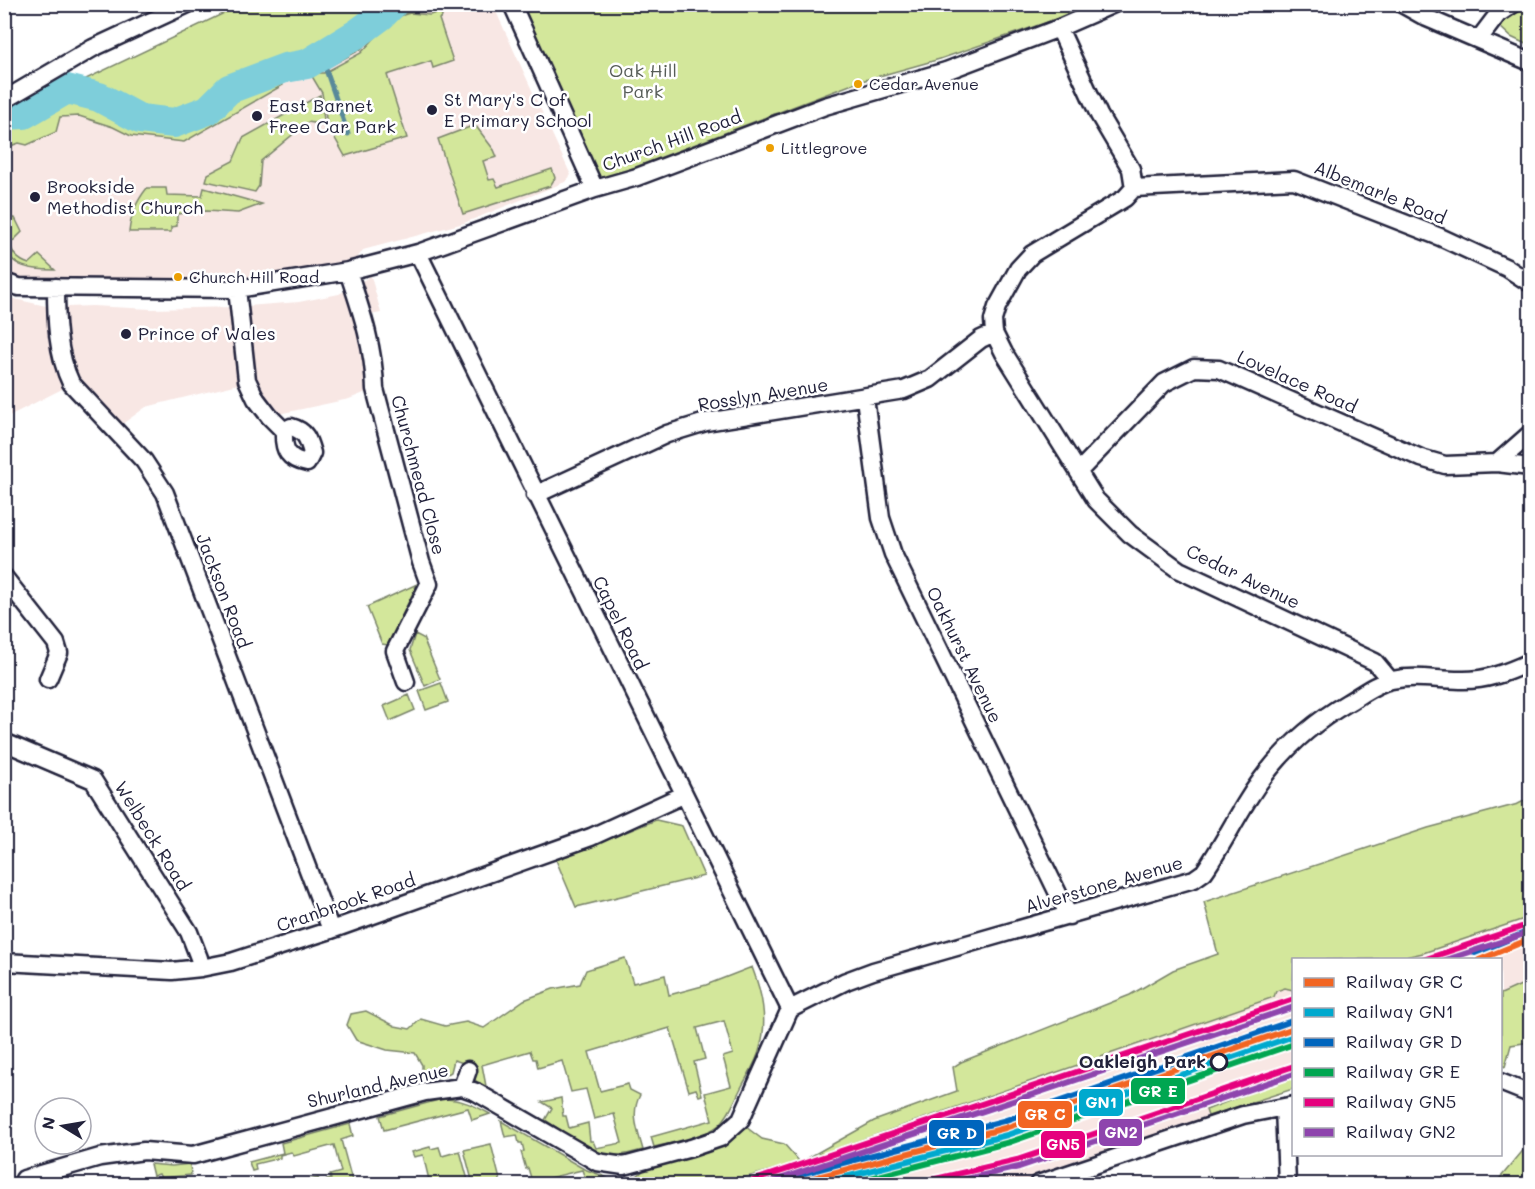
<svg xmlns="http://www.w3.org/2000/svg" width="1535" height="1189" font-family="Mali,sans-serif">
	<style>
		.built { fill: #f8e7e4 }
		.green { fill: #d3e79b; stroke: #7a846b; stroke-width: 1.5 }
		.lines { fill: none; stroke-linecap: round; stroke-linejoin: round }
		.stream { stroke: #59899a; stroke-width: 5 }
		.river { stroke: #7eceda; stroke-width: 30 }
		.minor-casing { stroke: #22223b; stroke-width: 21 }
		.minor { stroke: #fff; stroke-width: 16 }
		.rail-1-casing { stroke: #fff; stroke-width: 10 }
		.rail-2-casing { stroke: #fff; stroke-width: 10 }
		.rail-3-casing { stroke: #fff; stroke-width: 10 }
		.rail-4-casing { stroke: #fff; stroke-width: 10 }
		.rail-5-casing { stroke: #fff; stroke-width: 10 }
		.rail-6-casing { stroke: #fff; stroke-width: 10 }
		.rail-1 { stroke: #f26522; stroke-width: 6 }
		.rail-2 { stroke: #00a9ce; stroke-width: 6 }
		.rail-3 { stroke: #0065bd; stroke-width: 6 }
		.rail-4 { stroke: #00a651; stroke-width: 6 }
		.rail-5 { stroke: #e5007d; stroke-width: 6 }
		.rail-6 { stroke: #8e44ad; stroke-width: 6 }
		.bus-dot { fill: #ec9f03; stroke: #fff; stroke-width: 2 }
		.poi-dot { fill: #22223b; stroke: #fff; stroke-width: 2 }
		.stop-dot { fill: #fff; stroke: #22223b; stroke-width: 3 }
		.labels { text-anchor: middle; stroke-width: 5; stroke-linejoin: round; paint-order: stroke }
		.bus-label { font-size: 16px; fill: #22223b; stroke: #fff; text-anchor: start }
		.park-label { font-size: 18px; fill: #575d58; stroke: #fff }
		.poi-label { font-size: 18px; fill: #22223b; stroke: #fff; text-anchor: start }
		.street-label { font-size: 18px; fill: #22223b; stroke: #fff }
		.stop-label { font-size: 18px; font-weight: bold; fill: #22223b; stroke: #fff; text-anchor: end }
		.line-badge { stroke: #fff; stroke-width: 2 }
		.badge-label { font-size: 16px; text-anchor: middle; font-weight: bold; fill: #fff }
	</style>
	<rect width="100%" height="100%" fill="#fff"/>
	<filter id="ink" filterUnits="userSpaceOnUse"><feTurbulence type="fractalNoise" baseFrequency=".0167" numOctaves="2"/><feDisplacementMap in="SourceGraphic" scale="12" xChannelSelector="R" yChannelSelector="G"/><feConvolveMatrix kernelMatrix="1 2 1 2 8 2 1 2 1" color-interpolation-filters="sRGB"/></filter>
	<g filter="url(#ink)">
		<path class="built" d="M451,5H493L569,171L571,175L565,182L464,223L363,250L348,271L292,281L5,282V148L19,143L44,138L56,132L59,117L79,116L113,127L131,136L283,85L279,79L301,67L374,38L393,17L409,12H429Z
			M371,276L381,313L361,317L374,389L349,399L269,416L247,382L146,407L111,432L66,387L5,418V299L10,298L46,306L68,307L92,306L151,309L234,307L299,302L339,294Z
			M1530,917V981L1501,994L1500,960H1396L1423,953Z
			M1285,988L1293,990V1076L1206,1110L1208,1116L1293,1089L1038,1184H722L775,1170L972,1100L1274,997L1276,991Z"/>
		<path class="green" d="M241,5H451L429,12H409L393,17L360,50L321,71L304,72L301,67L279,78L283,85L184,142L131,136L113,127L79,116L60,117L56,132L27,145L19,143L5,148V119L8,116Z
			M521,5H1089L1062,17L940,59L858,82L599,181Z
			M1523,5H1530V46L1511,37L1498,25L1500,19Z
			M441,11L442,17L439,19L453,61L433,68L431,61L387,75L407,138L345,156L327,124L322,93L310,73H324L361,53L393,18L410,13L430,15Z
			M320,95L325,125L308,122L261,161L259,186L255,192L206,181L208,174L233,161L243,138Z
			M475,125L494,150L497,157L483,161L489,180L494,179L498,187L552,169L555,178L550,186L463,214L438,139Z
			M147,188H166L167,195L202,196L204,188L262,204L238,213L206,211L177,214V226L171,227V232H129C131,214 136,202 147,188Z
			M6,218H15L22,232L10,244C13,255 18,260 29,264L39,255L55,270C35,270 6,269 6,242C6,234 7,226 6,218Z
			M417,584L388,645L382,644L367,607Z
			M415,634L423,638L440,679L425,686L410,650Z
			M441,683L448,702L426,710L419,691Z
			M409,695L415,710L390,721L384,706Z
			M1530,798V917L1423,953L1396,959L1294,960L1293,990L1285,988L1276,991L1274,997L806,1159L874,1121L957,1091L953,1067L961,1062L1130,995L1173,970L1218,954L1204,902L1428,828L1518,804Z
			M656,820L682,826L704,876L576,907L556,860Z
			M625,958L633,983L665,975L669,995L706,985L752,967C762,993 768,1020 760,1048C757,1062 747,1076 740,1090C734,1102 729,1116 719,1125C701,1139 675,1142 654,1147L651,1137L712,1120L705,1093L731,1086L723,1057L733,1054L724,1021L697,1028L705,1059L694,1062L702,1095L699,1096L696,1089L689,1091L670,1028L589,1052L600,1091L628,1084L630,1090L640,1095C630,1114 638,1131 643,1150C633,1152 621,1157 610,1155C589,1152 563,1131 545,1120L552,1108L542,1102L561,1098L563,1116H566L569,1128L588,1123L590,1141H593L596,1148L622,1143L614,1114L594,1119L586,1089L571,1092L562,1061L538,1068L536,1059H533L530,1051L482,1065L486,1086C474,1084 473,1076 470,1065L454,1060L451,1072L444,1076L422,1080V1065L415,1053L387,1050L356,1040L347,1025L351,1014L366,1011L395,1026L410,1029L421,1019L445,1026L466,1022L484,1028L524,1000L553,989L580,984L586,970Z
			M1530,981V1042L1511,1045L1505,1067L1501,1065V994Z
			M1293,1076V1089L1208,1116L1206,1110Z
			M442,1099C461,1099 474,1105 490,1114L472,1120L468,1108L384,1130L380,1116Z
			M501,1121L584,1169L606,1177L586,1181L582,1170L549,1178L550,1184H530L528,1179L531,1178L528,1168L526,1169L521,1152L524,1151L522,1143H519L517,1135L505,1137Z
			M350,1124L353,1136L341,1140L353,1184H292L318,1178L320,1182L331,1179L330,1175L341,1172L334,1145L294,1156L291,1152L280,1155V1158L255,1164L256,1170L252,1171L249,1162L283,1153L281,1143Z
			M746,1127L762,1139L784,1144L800,1162L722,1184H638L637,1176L648,1167L709,1152L722,1141Z
			M491,1144L501,1184H473L464,1150Z
			M430,1147L431,1149L439,1147L442,1156L460,1151L469,1184H430L423,1155L414,1157L412,1152Z
			M1526,1147L1530,1150V1167L1517,1184H1495Z
			M150,1164L172,1166L190,1164L191,1175L161,1178L159,1174L153,1176Z"/>
		<g class="lines">
			<path class="stream" d="M321,55L348,134"/>
			<path class="river" d="M4,115L24,114L67,89L99,97L140,119L174,123L208,110L229,89L285,68L307,64L358,33L381,16L393,4"/>
			<defs>
				<path id="minor" d="M512,4L595,189
					M1402,4L1427,18L1530,62
					M1059,28L1099,115L1131,169L1134,188L1125,198L1032,254L1018,269L997,307L993,320L994,333L1004,353L1096,500L1130,534L1179,570L1375,662L1390,680
					M1479,39L1498,14L1513,4
					M4,100L93,48L188,4
					M1134,188L1294,180L1440,237L1507,268L1530,283
					M418,253L790,1009
					M348,271C361,310 374,347 375,389L421,562L429,584L395,651L406,682
					M4,282L19,287L237,289L348,271L418,253L595,189L637,177L825,106L946,71L1059,28L1114,4
					M56,287C56,318 57,354 71,383L144,461L165,493L331,930
					M237,289L247,380L256,399L269,416L284,431
					M865,398L881,518L893,554L1069,916
					M291,427C306,431 308,439 312,453L307,463C288,459 283,451 284,431Z
					M1497,463L1530,434
					M1079,471L1164,383L1194,368L1219,369L1421,458L1445,465L1497,463L1530,467
					M535,495L667,434L706,422L904,390L930,379L981,339L994,333
					M4,577L56,643L59,653L48,679
					M4,742L93,780L189,932L199,958L201,968
					M4,962L172,971L201,968L231,962L331,930L591,837L683,795
					M790,1009L846,981L873,971L1194,879L1204,872C1220,849 1232,825 1247,801C1272,760 1306,727 1347,703C1361,695 1376,683 1392,680C1415,675 1437,680 1460,680C1486,681 1508,672 1530,662
					M1500,1082L1530,1094
					M462,1087L468,1070
					M1284,1107L1287,1184
					M24,1179L100,1157L144,1151L193,1155L425,1092L462,1087L476,1092L597,1162L624,1166L691,1148L720,1138L741,1119L790,1009
					M1038,1184L1243,1115L1294,1105"/>
			</defs>
			<use href="#minor" class="minor-casing"/>
			<use href="#minor" class="minor"/>
			<defs>
				<path id="rail-1" d="M1479,960L1530,939
					M791,1184L1005,1128L1294,1028"/>
				<path id="rail-2" d="M819,1184L1007,1135L1294,1036"/>
				<path id="rail-3" d="M1475,953L1527,932
					M789,1177L1003,1121L1292,1021"/>
				<path id="rail-4" d="M848,1184L1010,1142L1294,1044"/>
				<path id="rail-5" d="M1423,960L1530,924
					M743,1184L1294,999
					M914,1184L1017,1160L1294,1066"/>
				<path id="rail-6" d="M1446,960L1530,932
					M765,1184L1294,1007
					M945,1184L1019,1167L1294,1074"/>
			</defs>
			<use href="#rail-1" class="rail-1-casing"/>
			<use href="#rail-2" class="rail-2-casing"/>
			<use href="#rail-3" class="rail-3-casing"/>
			<use href="#rail-4" class="rail-4-casing"/>
			<use href="#rail-5" class="rail-5-casing"/>
			<use href="#rail-6" class="rail-6-casing"/>
			<use href="#rail-1" class="rail-1"/>
			<use href="#rail-2" class="rail-2"/>
			<use href="#rail-3" class="rail-3"/>
			<use href="#rail-4" class="rail-4"/>
			<use href="#rail-5" class="rail-5"/>
			<use href="#rail-6" class="rail-6"/>
		</g>
	</g>
	<g class="bus-dot">
		<circle cx="858" cy="84" r="5"/>
		<circle cx="770" cy="148" r="5"/>
		<circle cx="178" cy="277" r="5"/>
	</g>
	<g class="poi-dot">
		<circle cx="432" cy="110" r="6"/>
		<circle cx="257" cy="116" r="6"/>
		<circle cx="35" cy="197" r="6"/>
		<circle cx="126" cy="334" r="6"/>
	</g>
	<circle class="stop-dot" cx="1219" cy="1062" r="8"/>
	<g class="labels">
		<g class="bus-label">
			<text x="869" y="90">Cedar Avenue</text>
			<text x="781" y="154">Littlegrove</text>
			<text x="189" y="283">Church Hill Road</text>
		</g>
		<g class="park-label">
			<text x="643" y="77">Oak Hill<tspan x="643" dy="21">Park</tspan></text>
		</g>
		<g class="poi-label">
			<text x="444" y="106">St Mary's C of<tspan x="444" dy="21">E Primary School</tspan></text>
			<text x="269" y="112">East Barnet<tspan x="269" dy="21">Free Car Park</tspan></text>
			<text x="47" y="193">Brookside<tspan x="47" dy="21">Methodist Church</tspan></text>
			<text x="138" y="340">Prince of Wales</text>
		</g>
		<g class="street-label">
			<text transform="translate(672 141) rotate(-20)" y="6">Church Hill Road</text>
			<text transform="translate(1380 193) rotate(22)" y="6">Albemarle Road</text>
			<text transform="translate(1297 382) rotate(24)" y="6">Lovelace Road</text>
			<text transform="translate(763 395) rotate(-9)" y="6">Rosslyn Avenue</text>
			<text transform="translate(418 475) rotate(75)" y="6">Churchmead Close</text>
			<text transform="translate(1243 577) rotate(26)" y="6">Cedar Avenue</text>
			<text transform="translate(223 591) rotate(69)" y="6">Jackson Road</text>
			<text transform="translate(620 623) rotate(64)" y="6">Capel Road</text>
			<text transform="translate(964 655) rotate(64)" y="6">Oakhurst Avenue</text>
			<text transform="translate(152 836) rotate(58)" y="6">Welbeck Road</text>
			<text transform="translate(1104 885) rotate(-16)" y="6">Alverstone Avenue</text>
			<text transform="translate(346 903) rotate(-19)" y="6">Cranbrook Road</text>
			<text transform="translate(378 1086) rotate(-13)" y="6">Shurland Avenue</text>
		</g>
		<g class="stop-label">
			<text x="1206" y="1068">Oakleigh Park</text>
		</g>
	</g>
	<g class="line-badge">
		<rect x="1130" y="1077" width="56" height="28" rx="6" fill="#00a651"/>
		<rect x="1078" y="1088" width="46" height="29" rx="6" fill="#00a9ce"/>
		<rect x="1017" y="1100" width="56" height="29" rx="6" fill="#f26522"/>
		<rect x="1098" y="1118" width="45" height="29" rx="6" fill="#8e44ad"/>
		<rect x="928" y="1119" width="57" height="28" rx="6" fill="#0065bd"/>
		<rect x="1040" y="1130" width="46" height="29" rx="6" fill="#e5007d"/>
	</g>
	<g class="badge-label">
		<text x="1158" y="1097">GR E</text>
		<text x="1101" y="1108">GN1</text>
		<text x="1045" y="1120">GR C</text>
		<text x="1121" y="1138">GN2</text>
		<text x="957" y="1139">GR D</text>
		<text x="1063" y="1150">GN5</text>
	</g>
	<rect width="1535" height="1189" fill="none" stroke="#fff" stroke-width="24"/>
	<rect x="12" y="12" width="1511" height="1165" fill="none" stroke="#22223b" stroke-width="2" filter="url(#ink)"/>
	<rect x="1292" y="958" width="210" height="198" fill="#ffffff" stroke="#a7a7b1" stroke-width="1.5"/>
	<rect x="1304" y="978" width="30" height="9" fill="#f26522" stroke="#a7a7b1" stroke-width="1.5"/>
	<text x="1346" y="988" font-size="18" fill="#22223b">Railway GR C</text>
	<rect x="1304" y="1008" width="30" height="9" fill="#00a9ce" stroke="#a7a7b1" stroke-width="1.5"/>
	<text x="1346" y="1018" font-size="18" fill="#22223b">Railway GN1</text>
	<rect x="1304" y="1038" width="30" height="9" fill="#0065bd" stroke="#a7a7b1" stroke-width="1.5"/>
	<text x="1346" y="1048" font-size="18" fill="#22223b">Railway GR D</text>
	<rect x="1304" y="1068" width="30" height="9" fill="#00a651" stroke="#a7a7b1" stroke-width="1.5"/>
	<text x="1346" y="1078" font-size="18" fill="#22223b">Railway GR E</text>
	<rect x="1304" y="1098" width="30" height="9" fill="#e5007d" stroke="#a7a7b1" stroke-width="1.5"/>
	<text x="1346" y="1108" font-size="18" fill="#22223b">Railway GN5</text>
	<rect x="1304" y="1128" width="30" height="9" fill="#8e44ad" stroke="#a7a7b1" stroke-width="1.5"/>
	<text x="1346" y="1138" font-size="18" fill="#22223b">Railway GN2</text>
	<g transform="translate(63 1126) rotate(281)"><circle r="28" fill="#ffffff" stroke="#a7a7b1" stroke-width="1.5"/>
	<path d="M0-4.5L10 22L0 15L-10 22Z" fill="#22223b"/>
	<text y="-9" font-size="16" font-weight="bold" text-anchor="middle" fill="#22223b">N</text>
	</g>
</svg>
